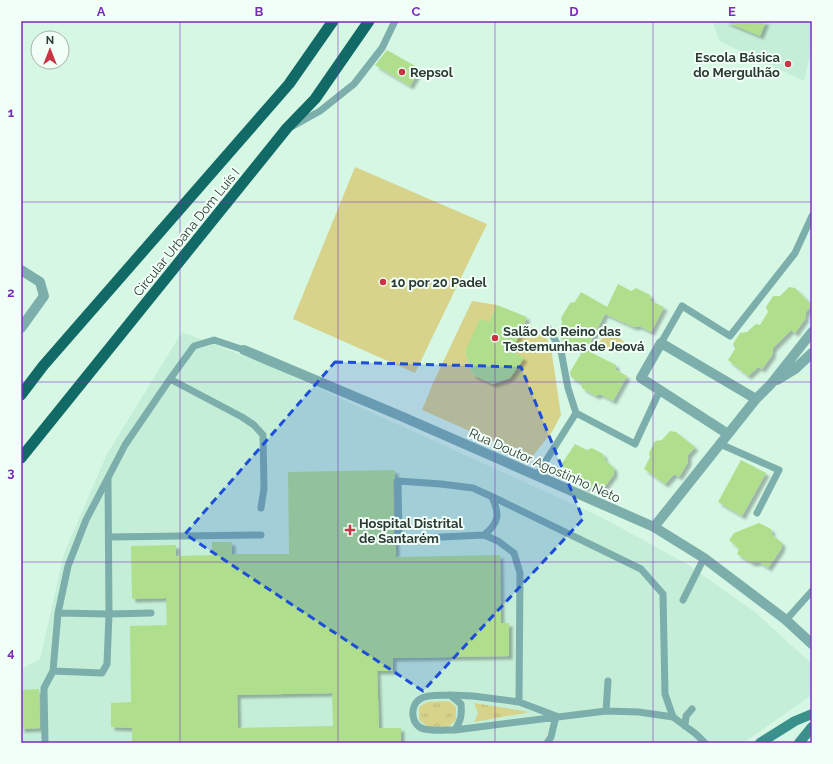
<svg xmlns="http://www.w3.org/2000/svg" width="833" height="764" font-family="Raleway,sans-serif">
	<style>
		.built { fill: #c4eed7 }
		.grass { fill: url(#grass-tufts) }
		.garden { fill: #d8d38a }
		.building { fill: #afdf8d; fill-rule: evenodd; filter: url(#shadow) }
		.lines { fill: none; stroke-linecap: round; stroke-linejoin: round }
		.service { stroke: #7cafab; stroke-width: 7 }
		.minor { stroke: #7cafab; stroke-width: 10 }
		.secondary { stroke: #3a908a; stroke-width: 10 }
		.trunk { stroke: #126a66; stroke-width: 11 }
		.marked { fill: #1d4ed8; fill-opacity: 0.2; stroke: #1d4ed8; stroke-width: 3; stroke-dasharray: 8 5; stroke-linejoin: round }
		.grid { fill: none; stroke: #7b2cbf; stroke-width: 1; stroke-opacity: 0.55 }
		.poi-dot { fill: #c53543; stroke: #f1fff7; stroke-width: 1.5 }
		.labels { text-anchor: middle; stroke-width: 4; stroke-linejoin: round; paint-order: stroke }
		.poi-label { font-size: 13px; font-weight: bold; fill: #2d3a33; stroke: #f1fff7; text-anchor: start }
		.street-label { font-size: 13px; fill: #2d3a33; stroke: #f1fff7 }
		.neatline { fill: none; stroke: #7b2cbf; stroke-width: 1.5 }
		.grid-label { font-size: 13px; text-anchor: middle; font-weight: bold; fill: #7b2cbf }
	</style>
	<defs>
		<pattern id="grass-tufts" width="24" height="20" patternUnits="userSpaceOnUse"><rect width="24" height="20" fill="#d8d38a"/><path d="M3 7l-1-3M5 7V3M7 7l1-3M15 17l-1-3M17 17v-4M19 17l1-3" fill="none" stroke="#bab678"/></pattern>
		<filter id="shadow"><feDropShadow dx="3.5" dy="3.5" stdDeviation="1" flood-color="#0004"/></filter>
	</defs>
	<rect width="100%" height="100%" fill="#d5f7e4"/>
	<path class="built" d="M713,21H812V48L804,81L719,41Z
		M182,332L272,367L599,516L687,564L755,612L812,664V695L743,743H724L720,741L718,743H21V669L40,659L64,554L107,454Z"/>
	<path class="grass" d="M449,701L456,707V720L448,727L427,726L419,720V707L427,702Z
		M474,703L530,712L474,722L478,713Z"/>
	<path class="garden" d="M355,167L487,224L415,373L293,319Z
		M472,301L497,305L489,322L465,351L473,375L492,384L510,378L523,358L512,351L524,324L544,332L551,348L561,415L552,432L531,458L422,410L433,383Z
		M606,331L624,341L617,353L599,343Z"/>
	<path class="building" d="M724,21H766L760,36Z
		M387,50L420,69L410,86L375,65Z
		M618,284L631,291L636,288L650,295L651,301L664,307L651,332L639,326L634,327L605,314L586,350L616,365V370L627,376L613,401L600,394L596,396L582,388L581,383L571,377L570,372L582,352L560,338L557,332L562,323L561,318L570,303L575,302L581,292L607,307Z
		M789,287L795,288L812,305L806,312L805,319L795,333L791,330L773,348L772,355L762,369L758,367L748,376L728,360L735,349L733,344L740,333L747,332L756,324L760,325L768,312L766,307L773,296H780Z
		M497,305L527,317L512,351L524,358L510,378L493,384L473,375L465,351L480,319L489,322Z
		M670,431L676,432L695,447L688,455V462L679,477L674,474L665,484L644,469L650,457L649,453L655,441L662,440Z
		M575,444L587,450L592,448L603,454L605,460L614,468V474L600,493L591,487L585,488L569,479L571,474L561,465Z
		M741,460L766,473L742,516L718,502Z
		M395,470V477L393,481L394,539L396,543V557L500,555L501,623H509V656L393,658V671H377L379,728H401V743H132V728L111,727V703L131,702L130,626L167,625L166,598L132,599L131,546L176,545V556L212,555V542H232V554H289L288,472ZM332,693L333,726L238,728L237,695Z
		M759,523L771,529L772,535L782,543L781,549L768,568L759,562L752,563L737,554L739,549L729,540L734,533Z
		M39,689L40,728L21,729V690Z"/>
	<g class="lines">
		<path class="service" d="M293,126L320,111L354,84L382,48L395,21
			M549,329L561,351L568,388L576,413
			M661,343L682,306L730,336L795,253L812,216
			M170,379L242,417L254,425L263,435L264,488L261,508
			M720,444L779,470L757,513
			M537,475L576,413L635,444L660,390
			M492,497C500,514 499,523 484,535L399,539L398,481L441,484L473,488L497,499L641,569L663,594L665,694L673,717
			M484,535L498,541L514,553L520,573L519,702L556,716
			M109,537L261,535
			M683,600L704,558
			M151,613L109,614L58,613L68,566L86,520L125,445L170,379L194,346L214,340L244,350
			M786,620L812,591
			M53,671L102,673L107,664L109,614L108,479
			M450,695L473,696L519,702
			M606,711L608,681
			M685,726L686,716L692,709
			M455,730C461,720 462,715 461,704L450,695C441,696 428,694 420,699C409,706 411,726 424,729C434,731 445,730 455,730L606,711L639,712L673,717L696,734L705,743
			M45,743L44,688L53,671L58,613
			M547,743L551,737L556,716"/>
		<path class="minor" d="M21,270L40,282L44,296L21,328
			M244,350L403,417L654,527L704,558L786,620L812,644
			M777,380L795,369L812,353
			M728,434L641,378L661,343L756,399
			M654,527L756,399L771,384L812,332"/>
		<path class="secondary" d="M760,743L795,721L812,714
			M799,743L812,727"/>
		<path class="trunk" d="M21,395L43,366L289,84L333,21
			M21,458L287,128L315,99L369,21"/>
	</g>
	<path class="marked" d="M335,362L521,367L583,519L423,691L185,534Z"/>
	<path class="grid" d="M180,21V743M338,21V743M495,21V743M653,21V743M21,202H812M21,382H812M21,562H812"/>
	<g class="poi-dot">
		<circle cx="788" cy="64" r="4"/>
		<circle cx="402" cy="72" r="4"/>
		<circle cx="383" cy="282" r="4"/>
		<circle cx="495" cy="338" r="4"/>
		<path d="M348 524h4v4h4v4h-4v4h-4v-4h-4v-4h4z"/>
	</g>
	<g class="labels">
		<g class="poi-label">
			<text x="780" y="62" text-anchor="end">Escola Básica<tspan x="780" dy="15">do Mergulhão</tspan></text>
			<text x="410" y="77">Repsol</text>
			<text x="391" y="287">10 por 20 Padel</text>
			<text x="503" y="336">Salão do Reino das<tspan x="503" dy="15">Testemunhas de Jeová</tspan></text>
			<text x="359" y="528">Hospital Distrital<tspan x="359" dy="15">de Santarém</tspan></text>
		</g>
		<g class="street-label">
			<text transform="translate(186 232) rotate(-51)" y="5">Circular Urbana Dom Luís I</text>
			<text transform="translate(545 465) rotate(24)" y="5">Rua Doutor Agostinho Neto</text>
		</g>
	</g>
	<rect width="833" height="764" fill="none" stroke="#f1fff7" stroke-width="44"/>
	<g transform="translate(50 50)"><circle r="19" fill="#f1fff7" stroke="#a3b0a9"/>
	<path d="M0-3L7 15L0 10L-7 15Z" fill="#c53543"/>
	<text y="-6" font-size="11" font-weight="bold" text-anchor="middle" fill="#2d3a33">N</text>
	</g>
	<rect x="22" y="22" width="789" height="720" class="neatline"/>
	<g class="grid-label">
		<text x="101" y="16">A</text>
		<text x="259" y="16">B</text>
		<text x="416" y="16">C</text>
		<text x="574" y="16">D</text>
		<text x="732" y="16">E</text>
		<text x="11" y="117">1</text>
		<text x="11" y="297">2</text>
		<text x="11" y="477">3</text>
		<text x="11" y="657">4</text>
	</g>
</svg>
